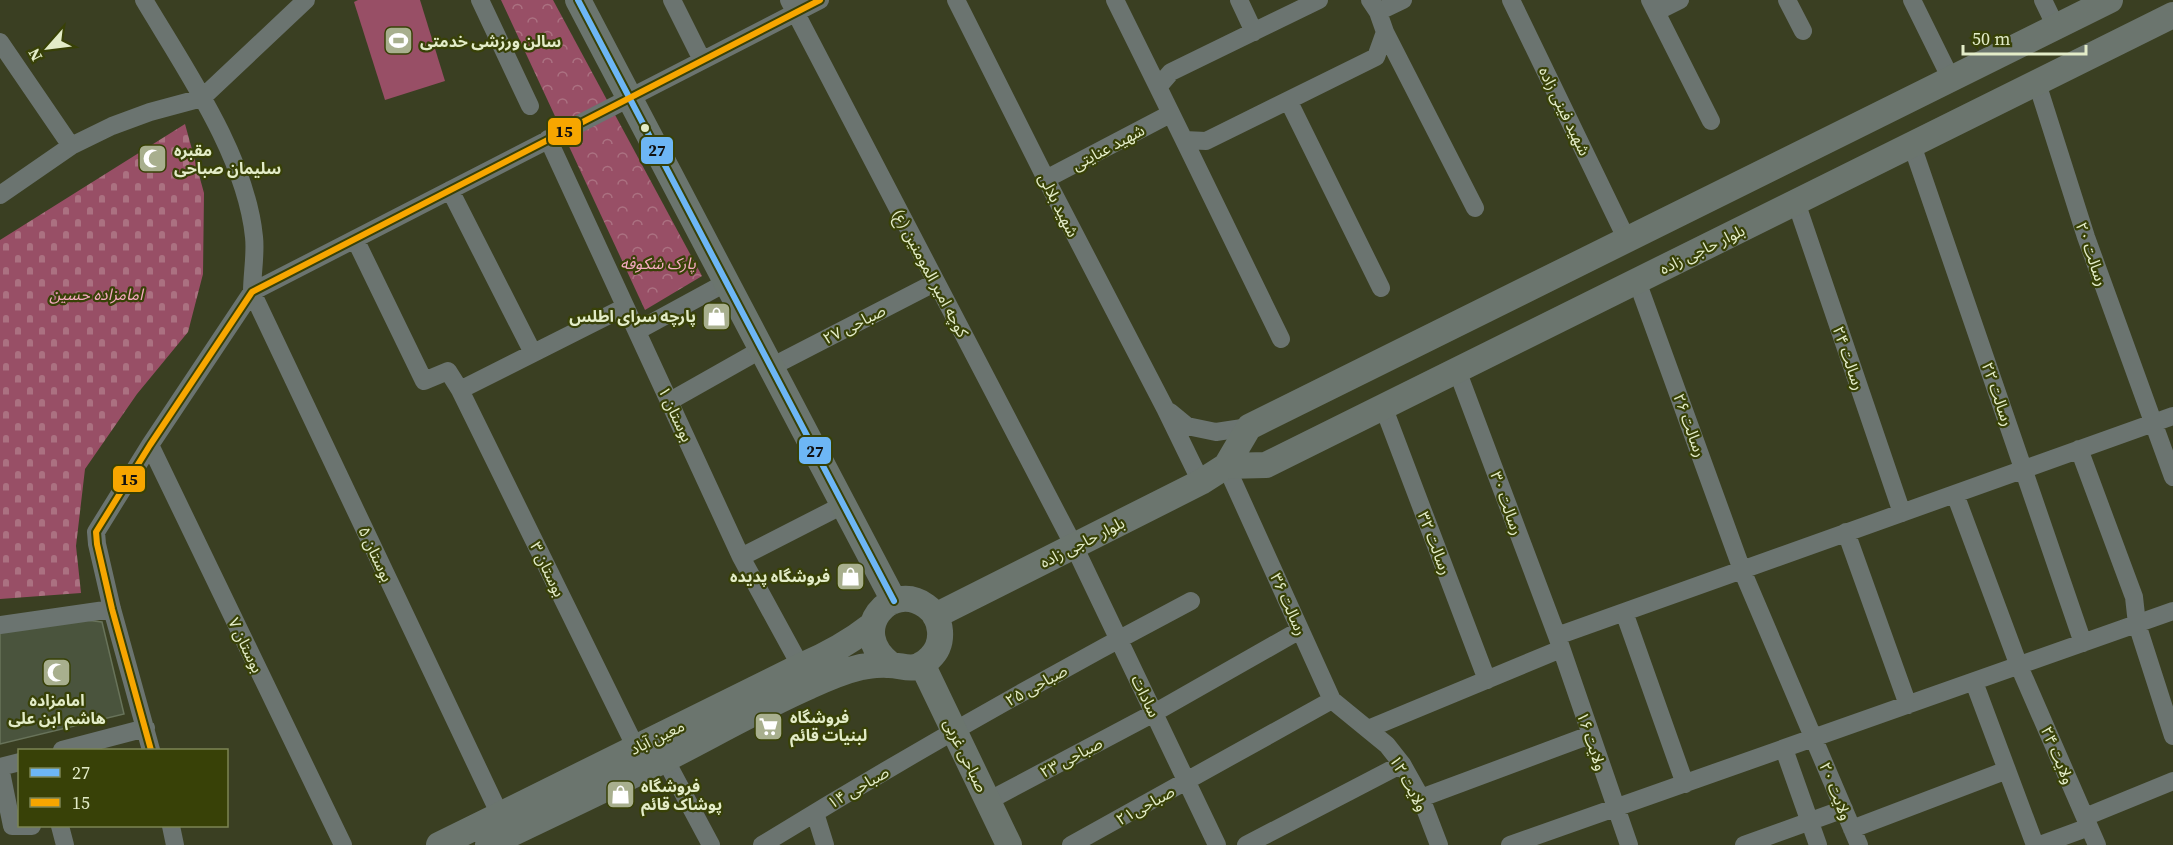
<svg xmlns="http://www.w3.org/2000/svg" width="2173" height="845" font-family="'Source Serif 4','Noto Sans Arabic',serif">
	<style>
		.cemetery { fill: url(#cemetery-stones) }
		.park { fill: url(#park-crowns) }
		.garden { fill: #984f66 }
		.building { fill: #4a543d; stroke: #68735a; stroke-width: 1.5 }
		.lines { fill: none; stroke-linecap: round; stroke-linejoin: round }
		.street { stroke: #6b7470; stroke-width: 18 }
		.secondary { stroke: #6b756e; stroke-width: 26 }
		.bus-1-casing { stroke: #384107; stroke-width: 10 }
		.bus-2-casing { stroke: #384107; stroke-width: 10 }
		.bus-1 { stroke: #6db6f5; stroke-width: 6 }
		.bus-2 { stroke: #f7a600; stroke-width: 6 }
		.bus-dot { fill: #e3ecc8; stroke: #384107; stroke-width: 2 }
		.labels { text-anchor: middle; stroke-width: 4.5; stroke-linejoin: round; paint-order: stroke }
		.poi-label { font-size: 16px; font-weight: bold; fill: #e3ecc8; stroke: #384107; text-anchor: start }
		.street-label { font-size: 16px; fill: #e3ecc8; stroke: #384107 }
		.park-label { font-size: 16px; font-style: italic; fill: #f6abc2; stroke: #384107 }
		.line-badge { stroke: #384107; stroke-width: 2 }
		.pale-badge-label { font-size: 16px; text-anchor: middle; font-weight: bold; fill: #111 }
	</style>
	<defs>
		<pattern id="cemetery-stones" width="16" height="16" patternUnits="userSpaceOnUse" patternTransform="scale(1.5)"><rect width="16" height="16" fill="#984f66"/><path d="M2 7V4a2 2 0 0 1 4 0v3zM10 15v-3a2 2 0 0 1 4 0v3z" fill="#ab7181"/></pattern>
		<pattern id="park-crowns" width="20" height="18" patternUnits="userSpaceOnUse" patternTransform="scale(1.5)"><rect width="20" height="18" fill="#984f66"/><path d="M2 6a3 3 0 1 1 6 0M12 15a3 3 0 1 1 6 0" fill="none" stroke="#ab7181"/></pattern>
	</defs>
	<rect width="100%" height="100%" fill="#3a3f22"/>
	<path class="cemetery" d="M185,124L204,193L203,274L188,332L137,394L85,469L76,546L81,593L0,599V240Z"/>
	<path class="park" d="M501,0H553L702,276L645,310Z"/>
	<path class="garden" d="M358,0H420L445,81L385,100L354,2Z"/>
	<path class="building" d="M69,618L102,622L124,714L0,744V630Z"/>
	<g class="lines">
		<path class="street" d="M144,0C185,69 246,156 254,237C256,254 252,274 252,292L500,815
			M480,0L530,106
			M672,0L702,60
			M789,0L1074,546L1217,845
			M956,0L1046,179L1165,408L1201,482
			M1115,0L1158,87
			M1239,0L1254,32
			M1319,0L1171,72L1158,87L1184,140L1206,141L1376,57L1385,32L1378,12L1370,0
			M1511,0L1627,240
			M1650,0L1711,121
			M1787,0L1803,31
			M1912,0L1951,79
			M2043,0L2056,27
			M1378,12L1403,0
			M1656,12L1680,0
			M1385,32L1475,208
			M0,42L71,146
			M2037,83L2086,237L2173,477
			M1289,102L1381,288
			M548,139L741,557L806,676
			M1184,140L1281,339
			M1912,145L2083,643
			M1046,179L1170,114
			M450,190L533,353
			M0,195L71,146L112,126L150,112L202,98L306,0
			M1796,202L1902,513
			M355,239L424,381L448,371L460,390L625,307
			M1637,281L1742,570L1859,845
			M637,331L727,282
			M771,367L936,282
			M1457,370L1557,636L1629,845
			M460,390L636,748
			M670,401L762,349
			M1383,406L1487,680
			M1170,412L1187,426L1216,432L1249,427
			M150,445L343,845
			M2079,449L2134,597L2137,624L2173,736
			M1226,466L1332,700L1387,745L1402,764L1421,798L1439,845
			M1955,494L2019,666L2097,845
			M1846,532L1908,705
			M741,557L843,505
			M1624,612L1685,784
			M0,625L112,609
			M1557,636L2173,416
			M1974,682L2035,845
			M1368,729L1561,649
			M1784,749L1818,845
			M62,750L146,728
			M151,750L112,609L97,544L96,532L150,445L252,292L820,0
			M665,759L711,845
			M0,767L12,826H32
			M0,767L20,762
			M1421,798L1590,735
			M988,801L1154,713L1300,630
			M815,813L825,845
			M2085,817L2173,781
			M60,826L65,845
			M171,826L175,845
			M1852,829L2007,770
			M762,845C902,759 1046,677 1191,601
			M1071,845L1332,700
			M1246,845L1402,764
			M1510,845L2173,611
			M1744,845L1844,809
			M2040,845L2089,827"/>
		<path class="secondary" d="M578,0L894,601
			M1226,466L1266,465L2173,15
			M935,616L1201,482L1226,466L1249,427L2110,0
			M922,664L1009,845
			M439,845L801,666C827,655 849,643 872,625
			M488,845C548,816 608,788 668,758C715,734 762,707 810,686C825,679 844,671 861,667C869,666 880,664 888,665C905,665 914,674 930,658C945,644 943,618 926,606C890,580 847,631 890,664"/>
		<defs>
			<path id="bus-1" d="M578,0L894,601"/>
			<path id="bus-2" d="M151,750L112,609L97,544L96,532L150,445L252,292L820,0"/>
		</defs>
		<use href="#bus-1" class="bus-1-casing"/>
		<use href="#bus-2" class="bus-2-casing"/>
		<use href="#bus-1" class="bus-1"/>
		<use href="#bus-2" class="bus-2"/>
	</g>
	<defs>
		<symbol id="stadium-square" viewBox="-11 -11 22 22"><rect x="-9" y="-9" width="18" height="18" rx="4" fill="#a8af8e" stroke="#384107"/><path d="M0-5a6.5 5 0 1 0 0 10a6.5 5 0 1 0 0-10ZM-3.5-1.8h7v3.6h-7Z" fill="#fff"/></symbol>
		<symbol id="mosque-square" viewBox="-11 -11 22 22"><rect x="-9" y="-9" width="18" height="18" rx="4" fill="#a8af8e" stroke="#384107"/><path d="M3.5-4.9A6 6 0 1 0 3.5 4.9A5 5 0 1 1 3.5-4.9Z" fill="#fff"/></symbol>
		<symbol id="shop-square" viewBox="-11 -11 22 22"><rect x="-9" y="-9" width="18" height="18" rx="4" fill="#a8af8e" stroke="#384107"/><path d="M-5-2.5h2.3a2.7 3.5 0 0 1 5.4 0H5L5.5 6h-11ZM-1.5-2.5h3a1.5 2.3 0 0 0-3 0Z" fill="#fff"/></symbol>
		<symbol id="supermarket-square" viewBox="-11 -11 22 22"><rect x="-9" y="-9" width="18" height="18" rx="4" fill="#a8af8e" stroke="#384107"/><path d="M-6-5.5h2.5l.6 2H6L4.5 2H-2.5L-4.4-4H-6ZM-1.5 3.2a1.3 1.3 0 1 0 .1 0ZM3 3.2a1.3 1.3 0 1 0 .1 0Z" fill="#fff"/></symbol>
	</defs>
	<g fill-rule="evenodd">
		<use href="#stadium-square" x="382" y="24" width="33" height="33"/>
		<use href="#mosque-square" x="136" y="142" width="33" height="33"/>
		<use href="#shop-square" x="700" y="300" width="33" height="33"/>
		<use href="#shop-square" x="834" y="560" width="33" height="33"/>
		<use href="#mosque-square" x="40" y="656" width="33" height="33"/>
		<use href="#supermarket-square" x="752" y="710" width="33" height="33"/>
		<use href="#shop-square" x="604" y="778" width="33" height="33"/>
	</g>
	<circle class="bus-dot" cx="645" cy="128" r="5"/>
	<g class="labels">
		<g class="poi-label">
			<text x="420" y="47">سالن ورزشی خدمتی</text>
			<text x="174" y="156">مقبره<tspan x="174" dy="18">سلیمان صباحی</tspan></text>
			<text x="696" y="322" text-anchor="end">پارچه سرای اطلس</text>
			<text x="830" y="582" text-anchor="end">فروشگاه پدیده</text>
			<text x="57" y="706" text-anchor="middle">امامزاده<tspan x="57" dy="18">هاشم ابن علی</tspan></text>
			<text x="790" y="723">فروشگاه<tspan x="790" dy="18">لبنیات قائم</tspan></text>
			<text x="641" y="792">فروشگاه<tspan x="641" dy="18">پوشاک قائم</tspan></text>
		</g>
		<g class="street-label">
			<text transform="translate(1565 111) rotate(64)" y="6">شهید فینی زاده</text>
			<text transform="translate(1108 147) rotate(-28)" y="6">شهید عنایتی</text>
			<text transform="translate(1059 205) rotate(63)" y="6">شهید بلالی</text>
			<text transform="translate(1702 249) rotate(-26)" y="6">بلوار حاجی زاده</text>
			<text transform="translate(2092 254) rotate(71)" y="6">رسالت ۲۰</text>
			<text transform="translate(931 273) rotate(62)" y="6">کوچه امیر المومنین (ع)</text>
			<text transform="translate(854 324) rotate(-27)" y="6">صباحی ۲۷</text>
			<text transform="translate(1849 358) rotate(71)" y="6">رسالت ۲۴</text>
			<text transform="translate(1998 394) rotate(71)" y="6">رسالت ۲۲</text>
			<text transform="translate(676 414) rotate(65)" y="6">بوستان ۱</text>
			<text transform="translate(1690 425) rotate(70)" y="6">رسالت ۲۶</text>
			<text transform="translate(1507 503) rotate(70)" y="6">رسالت ۳۰</text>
			<text transform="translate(1082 542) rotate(-27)" y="6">بلوار حاجی زاده</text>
			<text transform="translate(1435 543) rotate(69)" y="6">رسالت ۳۲</text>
			<text transform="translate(376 554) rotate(65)" y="6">بوستان ۵</text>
			<text transform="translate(548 569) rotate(64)" y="6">بوستان ۳</text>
			<text transform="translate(1289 604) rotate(66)" y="6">رسالت ۳۶</text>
			<text transform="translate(246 645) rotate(64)" y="6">بوستان ۷</text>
			<text transform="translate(1036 685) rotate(-29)" y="6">صباحی ۲۵</text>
			<text transform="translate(1146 696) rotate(64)" y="6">سادات</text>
			<text transform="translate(657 737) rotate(-26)" y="6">معین آباد</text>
			<text transform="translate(1592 741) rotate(71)" y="6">ولایت ۱۶</text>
			<text transform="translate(966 755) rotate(64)" y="6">صباحی غربی</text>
			<text transform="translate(2058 755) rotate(67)" y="6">ولایت ۲۴</text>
			<text transform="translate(1071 757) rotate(-28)" y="6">صباحی ۲۳</text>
			<text transform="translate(1409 783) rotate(61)" y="6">ولایت ۱۲</text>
			<text transform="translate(858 787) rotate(-30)" y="6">صباحی ۱۴</text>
			<text transform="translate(1836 791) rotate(68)" y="6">ولایت ۲۰</text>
			<text transform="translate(1145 805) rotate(-29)" y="6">صباحی۲۱</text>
		</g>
		<g class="park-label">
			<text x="658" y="269">پارک شکوفه</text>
			<text x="96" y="300">امامزاده حسین</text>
		</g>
	</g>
	<g class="line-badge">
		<rect x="547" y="117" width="35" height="29" rx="6" fill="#f7a600"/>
		<rect x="640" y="136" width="34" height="29" rx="6" fill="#6db6f5"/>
		<rect x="798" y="436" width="34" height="29" rx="6" fill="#6db6f5"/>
		<rect x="112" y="465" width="34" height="28" rx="6" fill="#f7a600"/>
	</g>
	<g class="pale-badge-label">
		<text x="564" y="137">15</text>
		<text x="657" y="156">27</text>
		<text x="815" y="457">27</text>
		<text x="129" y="485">15</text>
	</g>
	<rect x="18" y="749" width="210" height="78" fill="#384107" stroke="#7c8554" stroke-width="1.5"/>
	<rect x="30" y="768" width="30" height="9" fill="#6db6f5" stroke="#7c8554" stroke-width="1.5"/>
	<text x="72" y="779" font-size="18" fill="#e3ecc8">27</text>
	<rect x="30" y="798" width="30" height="9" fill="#f7a600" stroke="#7c8554" stroke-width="1.5"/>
	<text x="72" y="809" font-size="18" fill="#e3ecc8">15</text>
	<g transform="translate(48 48) rotate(242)" stroke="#384107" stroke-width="4.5" paint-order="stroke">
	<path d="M0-4.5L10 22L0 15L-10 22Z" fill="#e3ecc8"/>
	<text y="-9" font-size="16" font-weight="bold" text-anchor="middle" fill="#e3ecc8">N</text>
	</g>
	<path d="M1963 45v9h123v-9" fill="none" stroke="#e3ecc8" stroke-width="3"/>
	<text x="1972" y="45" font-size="18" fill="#e3ecc8" stroke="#384107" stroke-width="4.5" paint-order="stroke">50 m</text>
</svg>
